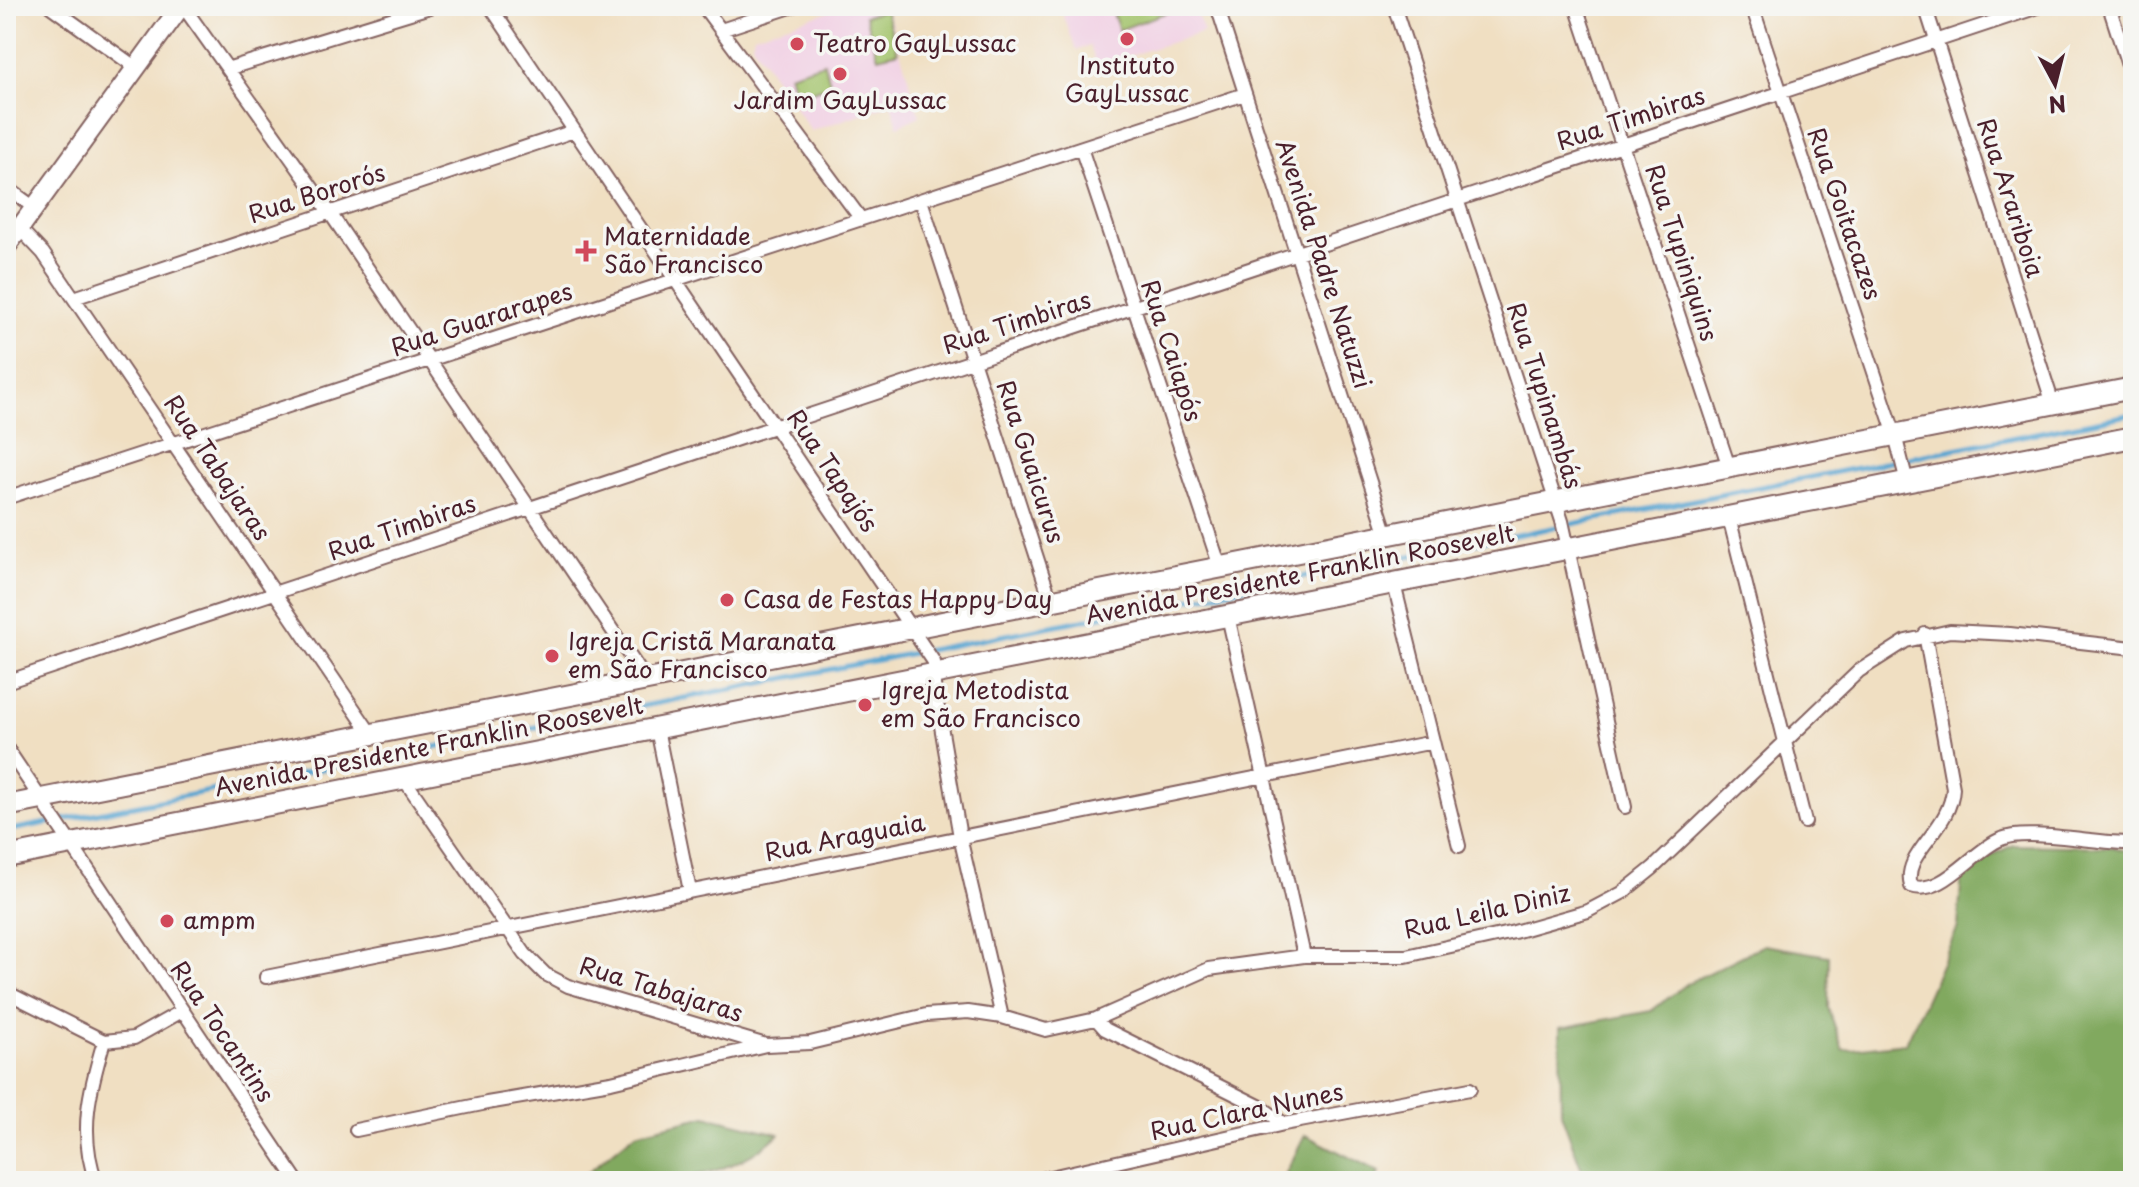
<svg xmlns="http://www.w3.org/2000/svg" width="2139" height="1187" font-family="'Playpen Sans',sans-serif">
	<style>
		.built { fill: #f1d0e4 }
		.green { fill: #a2c36b; stroke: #76714b; stroke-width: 2 }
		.forest { fill: #81a95f; stroke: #666445; stroke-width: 2 }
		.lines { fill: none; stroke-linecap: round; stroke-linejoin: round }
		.stream { stroke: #58a5d1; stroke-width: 5 }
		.street-casing { stroke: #846260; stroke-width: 16 }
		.secondary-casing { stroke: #846260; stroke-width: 22 }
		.primary-casing { stroke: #846260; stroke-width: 24 }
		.street { stroke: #fff; stroke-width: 12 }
		.secondary { stroke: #fff; stroke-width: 18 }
		.primary { stroke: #fff; stroke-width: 20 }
		.poi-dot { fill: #d1495b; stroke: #f6f6f2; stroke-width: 3 }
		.labels { text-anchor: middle; stroke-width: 7; stroke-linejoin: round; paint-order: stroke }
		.poi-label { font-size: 24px; fill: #4a1f2b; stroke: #f6f6f2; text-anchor: start }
		.street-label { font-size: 24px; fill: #4a1f2b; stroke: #f6f6f2 }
	</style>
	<rect width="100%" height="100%" fill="#f6f6f2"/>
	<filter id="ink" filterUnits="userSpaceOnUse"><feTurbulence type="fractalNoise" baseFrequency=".0125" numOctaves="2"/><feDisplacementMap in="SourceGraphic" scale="16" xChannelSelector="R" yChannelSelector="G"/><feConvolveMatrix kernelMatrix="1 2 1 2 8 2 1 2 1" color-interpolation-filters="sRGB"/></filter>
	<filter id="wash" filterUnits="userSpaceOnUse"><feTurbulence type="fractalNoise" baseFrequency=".006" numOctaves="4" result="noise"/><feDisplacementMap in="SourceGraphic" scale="32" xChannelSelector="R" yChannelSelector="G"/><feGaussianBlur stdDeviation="1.8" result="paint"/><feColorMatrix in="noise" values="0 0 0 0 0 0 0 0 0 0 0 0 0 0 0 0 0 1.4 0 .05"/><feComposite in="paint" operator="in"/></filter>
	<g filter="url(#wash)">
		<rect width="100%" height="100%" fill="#f0dfc2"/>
		<path class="built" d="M847,6H886L920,116L898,126L891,104L811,131L752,44L754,35Z
			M1060,6H1194L1204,32L1097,66L1090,46L1076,50Z"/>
		<path class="green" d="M1110,6H1175L1176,9L1119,30Z
			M885,10L898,52L878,57L865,16Z
			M824,63L831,85L796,96L789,74Z"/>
		<path class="forest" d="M2013,845L2113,847L2133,853V1181H1586L1561,1113L1560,1028L1651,1011L1688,983L1764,945L1829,956L1828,1007L1843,1050L1906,1043L1958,927L1962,870Z
			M706,1116L779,1134C722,1187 652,1181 577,1181L636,1133Z
			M1305,1135L1379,1172L1376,1181H1282Z"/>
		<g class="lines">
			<path class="stream" d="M6,831L2133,414"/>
		</g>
	</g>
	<g filter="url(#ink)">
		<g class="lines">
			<defs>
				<path id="street" d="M50,6L135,67
					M183,6L330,213L646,680
					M490,6L934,662V685L960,837L1002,1017
					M703,6L861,219
					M1217,6L1387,535
					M1394,6L1562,521L1625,807
					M1576,6L1729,467
					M1752,6L1895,435L1907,482
					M1925,6L2053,404
					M2109,6L2133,81
					M721,30L794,6
					M230,68L433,6
					M1081,148L1220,567
					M6,187L36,209
					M921,200L1051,601
					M21,230L43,253L371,734
					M74,298L574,131
					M6,498L1245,94
					M1729,517L1805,822
					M1394,584L1459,846
					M1228,616L1304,956
					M1925,634L1953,788C1951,830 1901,853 1911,886C1942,897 1972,851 2001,839C2027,828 2100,844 2133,843
					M6,682L2041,6
					M657,729L690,891
					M6,747L297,1181
					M404,779L525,954L545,974L568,986L766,1045L810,1043L926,1015L968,1012L1002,1017L1046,1030L1096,1019L1209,969L1304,956H1406L1514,932L1588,911L1622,893L1653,868L1859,671L1906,641L1950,631L2010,634L2133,648
					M266,977L1433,742
					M6,992L104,1041L134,1038L182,1011
					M1096,1019L1105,1029L1261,1107L1284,1124
					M356,1130L487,1103L611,1082L766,1045
					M96,1181C78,1133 90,1088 104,1041
					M1033,1181L1284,1124L1470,1089"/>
				<path id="secondary" d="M6,247L181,6"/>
				<path id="primary" d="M6,806L2133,388
					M6,857L2133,437"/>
			</defs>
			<use href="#street" class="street-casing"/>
			<use href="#secondary" class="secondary-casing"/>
			<use href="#primary" class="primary-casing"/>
			<use href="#street" class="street"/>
			<use href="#secondary" class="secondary"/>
			<use href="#primary" class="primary"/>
		</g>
	</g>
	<g class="poi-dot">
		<circle cx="1127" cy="39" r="8"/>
		<circle cx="797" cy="44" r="8"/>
		<circle cx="840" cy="74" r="8"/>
		<path d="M582 239h8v8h8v8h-8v8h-8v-8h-8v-8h8z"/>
		<circle cx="727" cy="600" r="8"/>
		<circle cx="552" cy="656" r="8"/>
		<circle cx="865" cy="705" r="8"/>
		<circle cx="167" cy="921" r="8"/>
	</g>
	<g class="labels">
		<g class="poi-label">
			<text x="813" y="52">Teatro GayLussac</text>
			<text x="1127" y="74" text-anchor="middle">Instituto<tspan x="1127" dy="28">GayLussac</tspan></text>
			<text x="840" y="109" text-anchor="middle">Jardim GayLussac</text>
			<text x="604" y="245">Maternidade<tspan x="604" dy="28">São Francisco</tspan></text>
			<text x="743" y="608">Casa de Festas Happy Day</text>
			<text x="568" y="650">Igreja Cristã Maranata<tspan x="568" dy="28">em São Francisco</tspan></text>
			<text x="881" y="699">Igreja Metodista<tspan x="881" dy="28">em São Francisco</tspan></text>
			<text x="183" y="929">ampm</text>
		</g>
		<g class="street-label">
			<text transform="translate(1631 119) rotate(-18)" y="8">Rua Timbiras</text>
			<text transform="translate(317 194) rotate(-18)" y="8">Rua Bororós</text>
			<text transform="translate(2010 198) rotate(72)" y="8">Rua Arariboia</text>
			<text transform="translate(1844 214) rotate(71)" y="8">Rua Goitacazes</text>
			<text transform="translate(1681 253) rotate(72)" y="8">Rua Tupiniquins</text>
			<text transform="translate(1323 264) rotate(72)" y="8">Avenida Padre Natuzzi</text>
			<text transform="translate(482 320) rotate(-18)" y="8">Rua Guararapes</text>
			<text transform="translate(1017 323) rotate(-18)" y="8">Rua Timbiras</text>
			<text transform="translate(1171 351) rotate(72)" y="8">Rua Caiapós</text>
			<text transform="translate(1544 396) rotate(72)" y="8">Rua Tupinambás</text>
			<text transform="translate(1030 462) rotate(72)" y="8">Rua Guaicurus</text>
			<text transform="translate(217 468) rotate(56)" y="8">Rua Tabajaras</text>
			<text transform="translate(832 471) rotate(56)" y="8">Rua Tapajós</text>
			<text transform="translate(402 528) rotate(-19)" y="8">Rua Timbiras</text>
			<text transform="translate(1300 575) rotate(-11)" y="8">Avenida Presidente Franklin Roosevelt</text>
			<text transform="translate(429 747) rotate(-11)" y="8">Avenida Presidente Franklin Roosevelt</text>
			<text transform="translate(845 838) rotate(-11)" y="8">Rua Araguaia</text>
			<text transform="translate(1487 912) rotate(-13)" y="8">Rua Leila Diniz</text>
			<text transform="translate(661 990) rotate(17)" y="8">Rua Tabajaras</text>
			<text transform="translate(222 1032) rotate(56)" y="8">Rua Tocantins</text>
			<text transform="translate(1247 1112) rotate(-12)" y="8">Rua Clara Nunes</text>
		</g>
	</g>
	<rect width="2139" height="1187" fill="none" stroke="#f6f6f2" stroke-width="32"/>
	<g transform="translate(2055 84) rotate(173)" stroke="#f6f6f2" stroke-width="6" paint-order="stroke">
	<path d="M0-6L14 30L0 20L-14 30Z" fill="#4a1f2b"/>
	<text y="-12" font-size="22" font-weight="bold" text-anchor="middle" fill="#4a1f2b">N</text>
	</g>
</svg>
